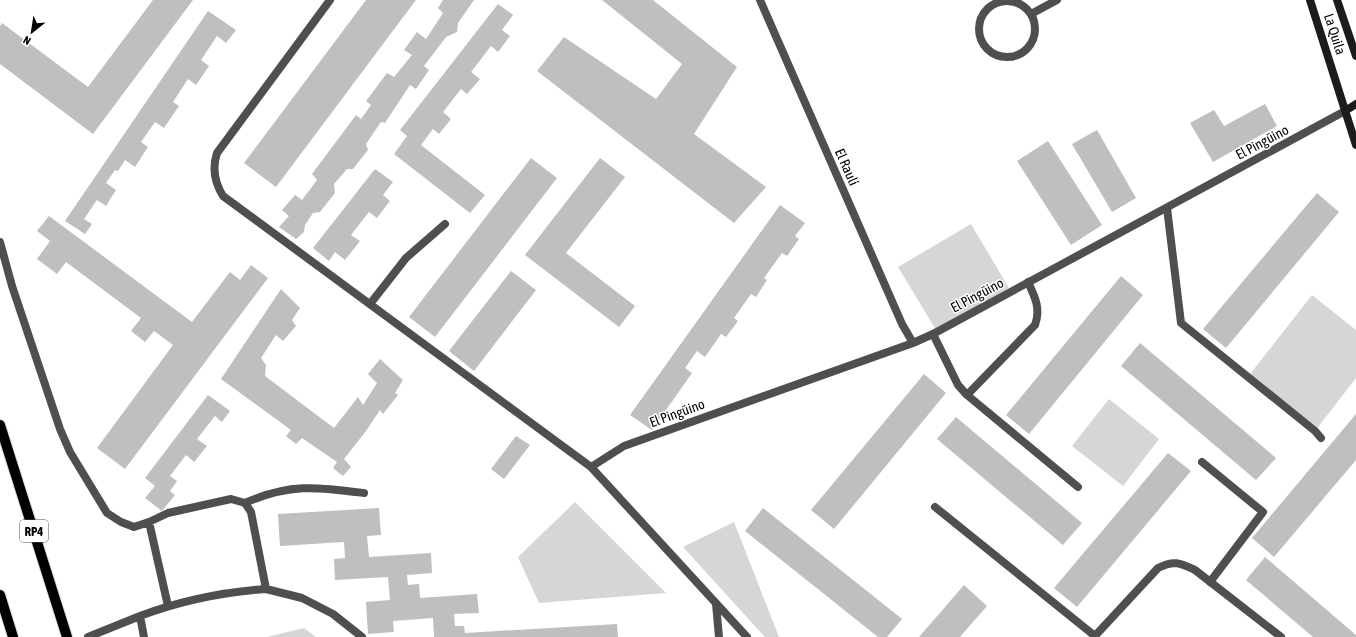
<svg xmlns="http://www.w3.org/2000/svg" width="1356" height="637" font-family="'Asap Condensed',sans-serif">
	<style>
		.green { fill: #d6d6d6 }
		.building { fill: #bfbfbf }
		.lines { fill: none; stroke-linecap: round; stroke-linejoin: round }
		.primary-casing { stroke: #dbdbdb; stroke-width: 12 }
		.service { stroke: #4f4f4f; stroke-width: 8 }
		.minor { stroke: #4f4f4f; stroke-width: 8 }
		.secondary { stroke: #1c1c1c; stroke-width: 8 }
		.primary { stroke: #000; stroke-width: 10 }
		.labels { text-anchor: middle; stroke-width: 3; stroke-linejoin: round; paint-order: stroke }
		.shield { fill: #fff; stroke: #4c4c4c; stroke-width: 1 }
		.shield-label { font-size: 13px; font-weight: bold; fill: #000 }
		.street-label { font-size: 14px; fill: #000; stroke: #fff }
	</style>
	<rect width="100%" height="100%" fill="#fff"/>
	<path class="green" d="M971,224L1009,288L936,330L898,267Z
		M1312,295L1356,330V378L1315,431L1247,378Z
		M1109,399L1159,439L1123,486L1072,446Z
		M575,502L666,593L539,603L518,557Z
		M734,522L779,637H765L683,547Z
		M304,628L316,637H267Z"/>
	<path class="building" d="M153,0H193L93,134L0,64V26L2,23L88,87Z
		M366,0H416L276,187L244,163Z
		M443,0H474L458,23L457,32L446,37L424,66L429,70L416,89L410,85L385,123L381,122L366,144L368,150L353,169H347L334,184L335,193L320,212L313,213L305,225L304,232L296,239L279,227L289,216L282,210L295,195L302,200L317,180L312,174L356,115L361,119L371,105L366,101L387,73L394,77L412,55L404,50L417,32L426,39L443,13L438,8Z
		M602,0H653L737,67L694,134L766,187L734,223L537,71L564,37L656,99L682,64Z
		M498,4L513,15L502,30L510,36L498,52L491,46L471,72L480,79L467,94L461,89L443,112L451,119L439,134L433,129L421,145L485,195L470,213L394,154L407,136L400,130Z
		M208,11L236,30L226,43L217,36L201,60L209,66L196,85L188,79L173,102L179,106L164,128L155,122L141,142L148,147L135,167L125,160L118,171L115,170L106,183L116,190L106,206L97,200L84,219L92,224L85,234L65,221Z
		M1265,104L1277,126L1213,162L1190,123L1214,110L1224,126Z
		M1097,130L1136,198L1112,212L1072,144Z
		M1048,141L1102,225L1071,245L1017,161Z
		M531,158L557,178L435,337L409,317Z
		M600,158L625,177L566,253L635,306L619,327L525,255Z
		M375,169L393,182L383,195L390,201L377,218L369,212L351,235L360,241L345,260L335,252L329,261L313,248Z
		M1317,193L1339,212L1226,348L1203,329Z
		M780,205L805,223L795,236L799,239L787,256L782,253L764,278L767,280L756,297L751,294L734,318L738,321L726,337L721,334L705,357L697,351L685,368L692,373L652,430L630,415Z
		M49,216L192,322L230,272L240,280L251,265L268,278L125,469L97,448L173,345L154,331L145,342L131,331L141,318L66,262L57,274L37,259L50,241L37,231Z
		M511,271L536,290L474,371L449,351Z
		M1121,276L1143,295L1029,434L1006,415Z
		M281,289L300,308L292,320L296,326L283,341L276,335L261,358L266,365L265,376L334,428L358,397L363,405L377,383L368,374L380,359L403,380L395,393L398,395L383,414L380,410L366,431L344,459L351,467L343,476L333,468L337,462L302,438L296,444L286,436L291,430L221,379Z
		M1140,343L1276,458L1256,480L1121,366Z
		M924,374L946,393L834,529L811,510Z
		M208,395L230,411L222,422L215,416L197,439L207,446L194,462L186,455L170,476L177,481L170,491L175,495L162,511L145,498L155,486L145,478Z
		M1356,414V460L1274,557L1252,538Z
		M956,417L1082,523L1063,545L937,439Z
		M516,436L530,445L504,479L491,469Z
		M1168,453L1191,471L1077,607L1054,588Z
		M379,508L381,535L367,536L369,557L431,553L432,573L407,575L408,585L419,584L420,598L477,594L479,613L454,614L455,626H464L465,633L617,624L618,637H434L433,618L393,621L394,632L368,634L366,602L390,600L388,577L335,580L334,559L345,558L344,542L280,546L278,514Z
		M763,508L902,619L887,637H878L745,531Z
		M1265,557L1356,635V637H1313L1246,580Z
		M964,585L987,606L960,637H919Z"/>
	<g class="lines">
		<defs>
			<path id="primary" d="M0,425L67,637
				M0,595L13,637"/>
		</defs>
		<use href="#primary" class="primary-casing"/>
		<path class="service" d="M1167,208L1181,323L1315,431L1321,438
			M370,304L406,258L445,224
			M933,334L958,385L967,395L1078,487
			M967,395L1035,325C1041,309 1035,297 1028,282
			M1202,462L1263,512L1210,582
			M245,503C290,483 317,487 364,493
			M716,604L719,637"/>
		<path class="minor" d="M330,0L217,153C212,168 215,183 223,196L591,467L747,637
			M760,0L902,324L913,343
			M979 29a28 28 0 1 1 56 0a28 28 0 1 1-56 0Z
			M1031,14L1057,0
			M0,242L12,286L60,429L70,452L107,513L121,522L134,527L149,522L168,513L231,499L245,503L251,512L266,589C224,592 180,601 140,616L144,637
			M591,467L624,446L913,343L933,334L1345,111
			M935,507L1095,636
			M149,522L168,606
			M266,589L302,598L333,614L362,637
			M88,637L140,616
			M1094,637L1158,568C1174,560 1180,563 1195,570L1281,637"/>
		<path class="secondary" d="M1310,0L1356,145
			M1337,0L1356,56
			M1345,111L1356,104"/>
		<use href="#primary" class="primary"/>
	</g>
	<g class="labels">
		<rect class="shield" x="20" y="520" width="28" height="22" rx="3"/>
		<g class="shield-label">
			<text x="34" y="536">RP4</text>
		</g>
		<g class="street-label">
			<text transform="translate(1335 34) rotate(72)" y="5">La Quila</text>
			<text transform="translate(1262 142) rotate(-28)" y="5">El Pingüino</text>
			<text transform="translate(847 167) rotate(66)" y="5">El Raulí</text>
			<text transform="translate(977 295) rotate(-28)" y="5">El Pingüino</text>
			<text transform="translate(677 413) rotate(-20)" y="5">El Pingüino</text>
		</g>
	</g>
	<g transform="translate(32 32) rotate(210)" stroke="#ffffff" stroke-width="3" paint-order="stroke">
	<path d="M0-3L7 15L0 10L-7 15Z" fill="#000000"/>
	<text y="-6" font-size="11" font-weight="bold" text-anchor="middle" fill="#000000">N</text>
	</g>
</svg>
